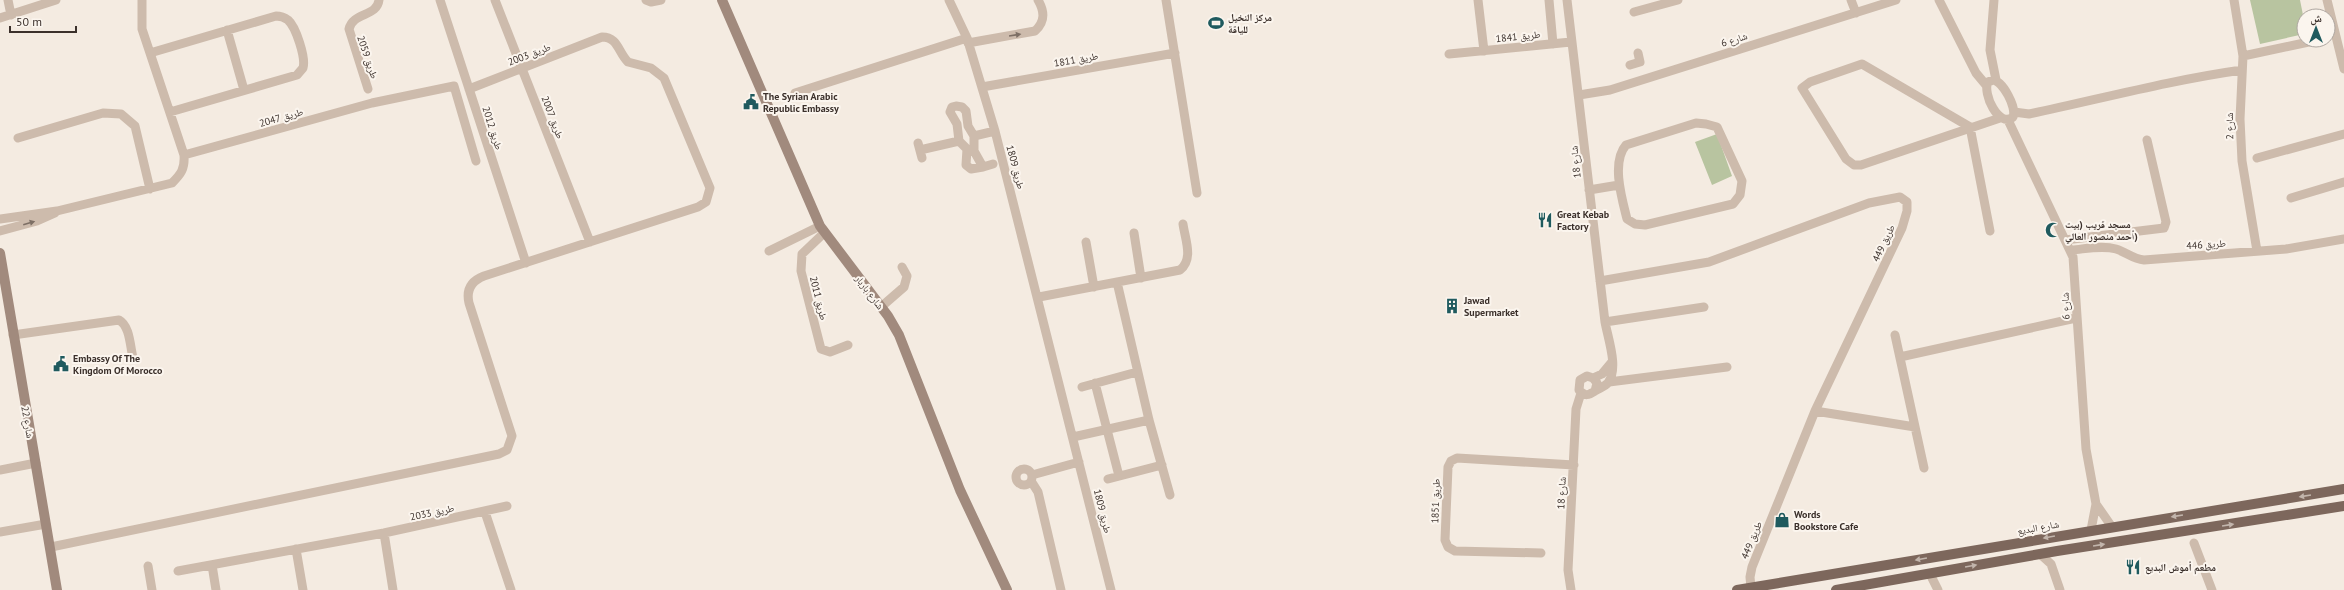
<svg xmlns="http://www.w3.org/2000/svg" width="2344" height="590" font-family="'PT Sans','Noto Naskh Arabic',sans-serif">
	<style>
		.green { fill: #b8c4a0 }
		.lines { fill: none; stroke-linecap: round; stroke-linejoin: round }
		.street { stroke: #cdbbac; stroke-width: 9 }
		.secondary { stroke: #a18a7d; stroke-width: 10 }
		.primary { stroke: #7d675c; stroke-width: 10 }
		.oneway { fill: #7d6f65 }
		.oneway2 { fill: #c2b5ac }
		.labels { text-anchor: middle; stroke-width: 4; stroke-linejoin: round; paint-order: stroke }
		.poi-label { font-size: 10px; font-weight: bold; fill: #3b302b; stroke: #fbf5ee; text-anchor: start }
		.street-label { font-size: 10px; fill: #3b302b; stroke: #fbf5ee }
	</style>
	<rect width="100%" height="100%" fill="#f4ebe1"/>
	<path class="green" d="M2250,0H2300L2304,20V34L2260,44Z
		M1717,134L1732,176L1712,185L1695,142Z"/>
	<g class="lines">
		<path class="street" d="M8,0L11,15
			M142,0V29L184,155
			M440,0L526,263
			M495,0L590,242
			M646,0L651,2L661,0
			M949,0L967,38L995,131L1111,590
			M1166,0L1197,193
			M1478,0L1484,51
			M1549,0L1553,44
			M1567,0L1605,322C1608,339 1619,368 1608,383C1604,387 1600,388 1595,391C1589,395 1585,397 1579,390L1580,380L1587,376L1593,378L1597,383L1595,391
			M1851,0L1856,13
			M1939,0L1976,73L1986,85
			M1994,0L1990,50L1996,80
			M2234,0L2243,56L2240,119L2242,161L2257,251
			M2327,0L2344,69
			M1634,12L1678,0
			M0,18L56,0
			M227,30L244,90
			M968,43L1035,31C1045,22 1045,12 1038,0
			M150,53L276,16C280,16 284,17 288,20C296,27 306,58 303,68L297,75L170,112
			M1449,54L1571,42
			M2243,56L2318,40
			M1630,65L1640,62L1638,53
			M1993,80C2003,81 2017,108 2013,117C1999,129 1982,93 1988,82Z
			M982,87L1175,53
			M368,89L349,29C353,12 377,17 379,0
			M795,93L967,38
			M1579,95L1610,90L1896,0
			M956,106L962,107L966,111L968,126L974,136V151L983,167L971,169L966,165L967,149L959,141L957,124L950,112L952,107Z
			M2014,112L2029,114C2100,99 2171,80 2242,70
			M2008,120L2073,257L2086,449L2096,504L2112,527
			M1696,123L1706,124L1717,127L1742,181L1740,195L1733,204L1645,225L1635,224L1627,219C1622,199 1611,162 1626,145Z
			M974,136L995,131
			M18,138L103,113L121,114L135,126L150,189
			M918,143L922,158
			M920,150L959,141
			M2257,158L2344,134
			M983,167L993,164
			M1589,190L1619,185
			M2291,198L2344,182
			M0,219L57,211L172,183C181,174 185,169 184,155L372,103L454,86L476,161
			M0,231L37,221L55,213
			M1990,231L1970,127L1862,64L1810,82L1802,88L1846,159L1854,165H1861L2000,118
			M824,233L802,254L801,271L821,349L830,352L848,345
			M1134,233L1141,278
			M2065,240L2164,228L2166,222L2147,140
			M1086,242L1094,287
			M2072,250C2085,249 2102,245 2116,249C2126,252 2133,259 2144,260L2286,249L2344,239
			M769,251L820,226
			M1600,281L1709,262L1869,203L1900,197L1907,202V211L1902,228L1815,411L1752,567L1750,577L1751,588
			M1117,282L1149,420L1170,495
			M1039,297L1180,270C1194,259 1185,239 1183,224
			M881,307L904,287L907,276L902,267
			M1605,322L1704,307
			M13,335L119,320C130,326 130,346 133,358
			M1895,335L1924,468
			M1900,357L2076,318
			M1593,378L1602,374L1612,362
			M1609,382L1727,367
			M1095,383L1119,476
			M1082,387L1137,372
			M1815,411L1915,427
			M1073,437L1149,420
			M1016 477a8 8 0 1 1 16 0a8 8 0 1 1-16 0Z
			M0,470L36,463
			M1032,475L1079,462
			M1108,479L1162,465
			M1031,481L1038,492L1061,590
			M485,512L511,590
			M2091,530L2096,504
			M0,532L46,524
			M384,533L393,590
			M2194,543L2212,590
			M51,547L499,454L507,450L512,436L469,303C466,290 471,281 484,276L698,207L706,202L710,188L664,78L651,68L628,62C618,52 618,37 602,37L469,89
			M296,549L303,590
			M1541,553L1455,551L1448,547L1445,540L1448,467L1451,461L1457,458L1574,465
			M2040,554L2051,564L2060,590
			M212,565L216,590
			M148,566L152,590
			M178,571L384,533L507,506
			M1930,574L1938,590
			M1571,590L1568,570L1576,409L1581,393"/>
		<path class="secondary" d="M722,0L820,226L888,316L899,335L960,490L1007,590
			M0,253L57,590"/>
		<path class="primary" d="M1737,590L2344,489
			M1836,590L2057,551L2344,506"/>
	</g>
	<defs><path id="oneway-solid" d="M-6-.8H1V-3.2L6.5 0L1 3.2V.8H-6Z"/></defs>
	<g class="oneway">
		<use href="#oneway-solid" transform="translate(1015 35) rotate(-9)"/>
		<use href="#oneway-solid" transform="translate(29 223) rotate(-16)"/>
	</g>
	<g class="oneway2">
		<use href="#oneway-solid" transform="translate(2305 496) rotate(171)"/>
		<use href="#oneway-solid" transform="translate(2177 516) rotate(171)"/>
		<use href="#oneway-solid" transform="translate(2228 525) rotate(-9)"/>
		<use href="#oneway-solid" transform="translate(2049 537) rotate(170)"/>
		<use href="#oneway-solid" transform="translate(2099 545) rotate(-9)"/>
		<use href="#oneway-solid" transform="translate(1921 559) rotate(170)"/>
		<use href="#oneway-solid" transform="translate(1971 566) rotate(-10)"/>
	</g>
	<defs>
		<symbol id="stadium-bare" viewBox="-9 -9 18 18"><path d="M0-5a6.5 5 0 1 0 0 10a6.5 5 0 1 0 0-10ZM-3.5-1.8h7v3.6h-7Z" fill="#1f5a5e" stroke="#fbf5ee" stroke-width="2.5" paint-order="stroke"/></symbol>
		<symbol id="civic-bare" viewBox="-9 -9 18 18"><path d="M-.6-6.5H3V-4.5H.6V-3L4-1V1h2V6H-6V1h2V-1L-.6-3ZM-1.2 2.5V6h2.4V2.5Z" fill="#1f5a5e" stroke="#fbf5ee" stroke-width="2.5" paint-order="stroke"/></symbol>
		<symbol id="restaurant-bare" viewBox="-9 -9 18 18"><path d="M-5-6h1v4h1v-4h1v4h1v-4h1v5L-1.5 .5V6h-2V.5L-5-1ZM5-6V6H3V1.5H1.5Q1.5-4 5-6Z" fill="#1f5a5e" stroke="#fbf5ee" stroke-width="2.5" paint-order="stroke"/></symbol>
		<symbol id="mosque-bare" viewBox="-9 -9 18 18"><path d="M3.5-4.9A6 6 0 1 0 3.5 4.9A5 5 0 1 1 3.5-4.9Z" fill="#1f5a5e" stroke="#fbf5ee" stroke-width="2.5" paint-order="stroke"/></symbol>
		<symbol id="building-bare" viewBox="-9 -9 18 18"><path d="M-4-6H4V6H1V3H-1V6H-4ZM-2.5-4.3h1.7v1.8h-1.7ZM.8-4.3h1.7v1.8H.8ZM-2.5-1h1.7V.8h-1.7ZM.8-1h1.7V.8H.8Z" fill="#1f5a5e" stroke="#fbf5ee" stroke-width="2.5" paint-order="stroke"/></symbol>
		<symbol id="shop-bare" viewBox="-9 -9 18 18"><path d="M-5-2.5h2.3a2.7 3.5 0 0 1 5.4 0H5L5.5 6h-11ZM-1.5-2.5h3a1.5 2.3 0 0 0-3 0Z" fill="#1f5a5e" stroke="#fbf5ee" stroke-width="2.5" paint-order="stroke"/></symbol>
	</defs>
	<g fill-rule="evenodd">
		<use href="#stadium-bare" x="1205" y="12" width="22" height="22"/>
		<use href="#civic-bare" x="740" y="91" width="22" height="22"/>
		<use href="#restaurant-bare" x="1534" y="209" width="22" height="22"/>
		<use href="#mosque-bare" x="2042" y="219" width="22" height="22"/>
		<use href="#building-bare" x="1441" y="295" width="22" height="22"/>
		<use href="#civic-bare" x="50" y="353" width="22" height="22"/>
		<use href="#shop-bare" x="1771" y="509" width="22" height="22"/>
		<use href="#restaurant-bare" x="2122" y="556" width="22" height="22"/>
	</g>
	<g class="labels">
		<g class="poi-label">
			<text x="1228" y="21">مركز النخيل<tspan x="1228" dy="12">للياقة</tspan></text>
			<text x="763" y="100">The Syrian Arabic<tspan x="763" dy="12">Republic Embassy</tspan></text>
			<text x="1557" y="218">Great Kebab<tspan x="1557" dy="12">Factory</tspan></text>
			<text x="2065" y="228">مسجد قريب (بيت<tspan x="2065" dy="12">أحمد منصور العالي)</tspan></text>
			<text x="1464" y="304">Jawad<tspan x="1464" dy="12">Supermarket</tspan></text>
			<text x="73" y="362">Embassy Of The<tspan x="73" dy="12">Kingdom Of Morocco</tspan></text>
			<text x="1794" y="518">Words<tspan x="1794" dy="12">Bookstore Cafe</tspan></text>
			<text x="2145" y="571">مطعم أموش البديع</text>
		</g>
		<g class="street-label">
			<text transform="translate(1518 36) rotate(-6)" y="4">طريق 1841</text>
			<text transform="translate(1734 39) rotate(-17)" y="4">شارع 6</text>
			<text transform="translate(529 54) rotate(-21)" y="4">طريق 2003</text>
			<text transform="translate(368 57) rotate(71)" y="4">طريق 2059</text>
			<text transform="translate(1076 59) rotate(-10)" y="4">طريق 1811</text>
			<text transform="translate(281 117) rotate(-16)" y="4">طريق 2047</text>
			<text transform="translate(553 117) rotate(69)" y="4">طريق 2007</text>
			<text transform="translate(2229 126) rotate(-91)" y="4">شارع 2</text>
			<text transform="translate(493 128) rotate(72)" y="4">طريق 2012</text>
			<text transform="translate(1575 162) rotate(-96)" y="4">شارع 18</text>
			<text transform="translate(1016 167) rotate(75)" y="4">طريق 1809</text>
			<text transform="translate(1883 243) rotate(-65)" y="4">طريق 449</text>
			<text transform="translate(2206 244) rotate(-4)" y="4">طريق 446</text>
			<text transform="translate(870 292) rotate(53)" y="4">شارع باربار</text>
			<text transform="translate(819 298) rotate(76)" y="4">طريق 2011</text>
			<text transform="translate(2065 306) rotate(-92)" y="4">شارع 6</text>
			<text transform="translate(28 422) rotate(80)" y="4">شارع 22</text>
			<text transform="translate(1561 493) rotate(-87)" y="4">شارع 18</text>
			<text transform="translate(1435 501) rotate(-88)" y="4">طريق 1851</text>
			<text transform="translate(1103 511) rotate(76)" y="4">طريق 1809</text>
			<text transform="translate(432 512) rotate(-12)" y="4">طريق 2033</text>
			<text transform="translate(2038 527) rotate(-10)" y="4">شارع البديع</text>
			<text transform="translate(1751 540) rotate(-68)" y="4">طريق 449</text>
		</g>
	</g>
	<g transform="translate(2316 28)"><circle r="19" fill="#fbf5ee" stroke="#aea6a0"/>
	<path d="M0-3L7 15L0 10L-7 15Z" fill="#1f5a5e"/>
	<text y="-6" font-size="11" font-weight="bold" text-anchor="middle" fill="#3b302b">ش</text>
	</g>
	<path d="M10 26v6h66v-6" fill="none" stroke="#3b302b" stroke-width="2"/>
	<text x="16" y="26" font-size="12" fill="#3b302b" stroke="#fbf5ee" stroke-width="3" paint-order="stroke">50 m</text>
</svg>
